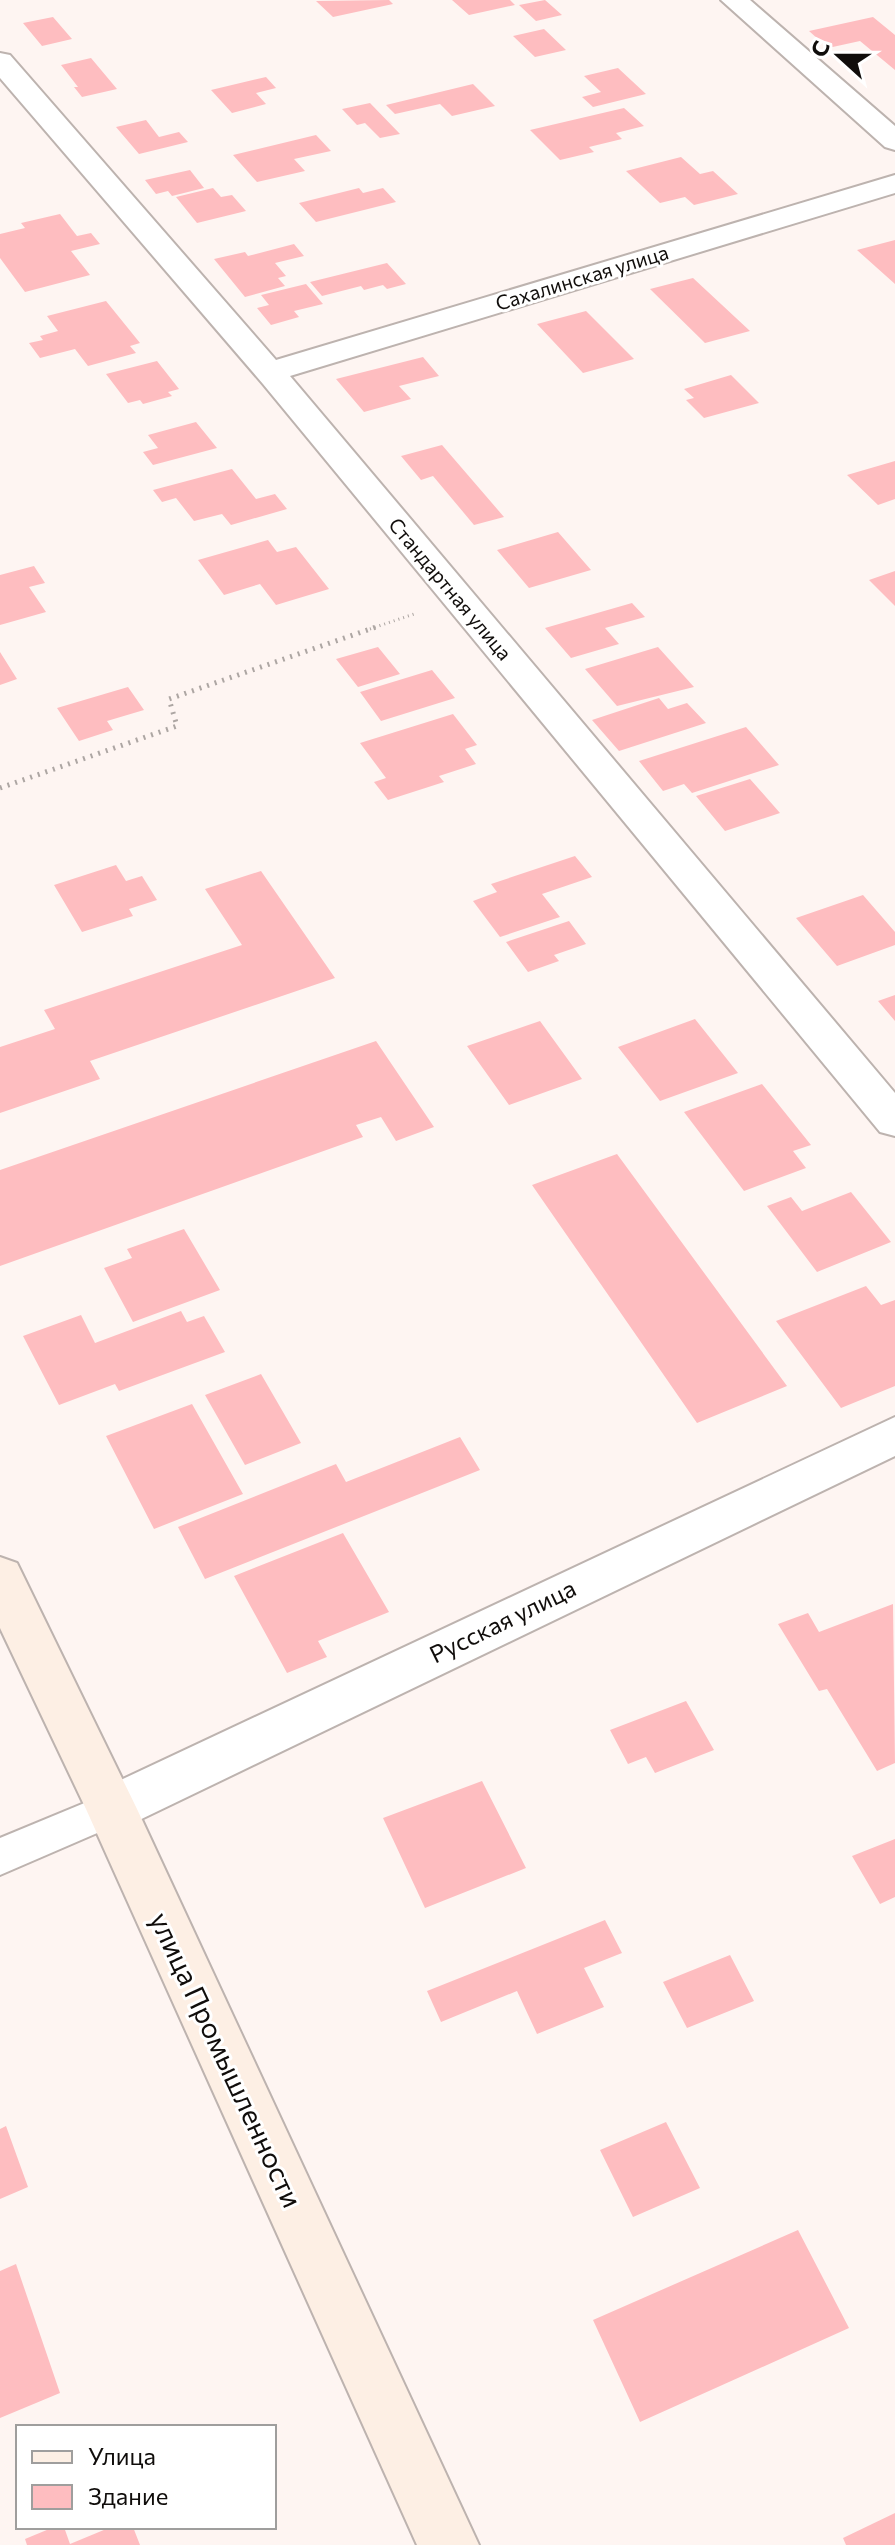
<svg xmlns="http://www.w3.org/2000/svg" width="895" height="2545" font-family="Commissioner,sans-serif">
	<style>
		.building { fill: #febdc0 }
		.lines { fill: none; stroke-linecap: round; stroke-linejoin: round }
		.service-casing { stroke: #bdb3af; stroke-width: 4 }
		.minor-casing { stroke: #bdb3af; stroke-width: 4 }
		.secondary-casing { stroke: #bdb3af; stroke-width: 4 }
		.path-far1 { stroke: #ada6a3; stroke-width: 3; stroke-dasharray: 1 4; stroke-linecap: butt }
		.path { stroke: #ada6a3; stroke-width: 5; stroke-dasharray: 2 6; stroke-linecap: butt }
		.service { fill: #fff; fill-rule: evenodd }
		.minor { fill: #fff; fill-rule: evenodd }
		.secondary { fill: #fdefe4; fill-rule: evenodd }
		.labels { text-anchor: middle; stroke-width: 6; stroke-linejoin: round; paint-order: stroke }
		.far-street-label { font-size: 20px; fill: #100d0b; stroke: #fff }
		.street-label { font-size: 24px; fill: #100d0b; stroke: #fff }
		.near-street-label { font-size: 28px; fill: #100d0b; stroke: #fff }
	</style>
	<rect width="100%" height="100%" fill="#fef5f2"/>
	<path class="building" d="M389,0L393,4L333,17L316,1Z
		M452,0H510L515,5L469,15Z
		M545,0L562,15L536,21L519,5Z
		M53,17L72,39L42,46L23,23Z
		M873,17L895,35V70L860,41L828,48L809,31Z
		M544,29L566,50L535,57L513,36Z
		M91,58L117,89L82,97L74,87H78L61,65Z
		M618,68L646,94L593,107L582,97L601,92L584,76Z
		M266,77L276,88L256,93L266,104L232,113L211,90Z
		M473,84L495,106L452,116L440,104L395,114L386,105Z
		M370,103L400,134L380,138L365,123L357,125L342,109Z
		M624,108L644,126L616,133L622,139L589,147L594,152L560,160L530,130Z
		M146,120L159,137L179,132L188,142L139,154L116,127Z
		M316,135L331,151L294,159L305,171L257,182L233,155Z
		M681,157L700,174L713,171L738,194L694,205L685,197L660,203L626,171Z
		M190,170L204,188L172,196L168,191L156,194L145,180Z
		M213,188L221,197L232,195L246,211L197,223L176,197Z
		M359,188L363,193L383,188L396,202L316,222L299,203Z
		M60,214L77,236L91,233L100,244L71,251L90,275L25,292L0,258V234L25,228L21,223Z
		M895,240V284L857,250Z
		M294,244L304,256L275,263L286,276L278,278L285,286L245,297L214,259L245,252L248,256Z
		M387,263L406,284L387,289L383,285L364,290L361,286L322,296L310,282Z
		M693,278L750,331L705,343L650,289Z
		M306,284L323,304L294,311L299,317L271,325L257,308L269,305L261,295Z
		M106,301L140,343L130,346L136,353L88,366L75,349L40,358L29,343L43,340L40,336L58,331L47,316Z
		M586,311L634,359L583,373L537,324Z
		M423,357L439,376L399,386L411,399L364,412L336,379Z
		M157,361L179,389L168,392L172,396L143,404L140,400L128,403L106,374Z
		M731,375L759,403L704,418L686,400L694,398L684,389Z
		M196,422L217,448L153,465L143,452L158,448L148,435Z
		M442,445L504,517L474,525L433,476L421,480L401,456Z
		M895,461V499L878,505L847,475Z
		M232,469L256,499L275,494L287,509L231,525L222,514L194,521L176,498L162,502L153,490Z
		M558,532L591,570L529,588L497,550Z
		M268,540L277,552L296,547L329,589L276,605L260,584L224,595L198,560Z
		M34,566L45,583L29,587L46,612L0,625V575Z
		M895,571V606L869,580Z
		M632,603L645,617L605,628L619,644L571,658L545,628Z
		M378,647L400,674L358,687L336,659Z
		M658,647L694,687L617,706L585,669Z
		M0,652L17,679L0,685Z
		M432,670L455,698L381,721L360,692Z
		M128,687L144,710L107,721L113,730L79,741L57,708Z
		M659,698L668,709L687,703L706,723L619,751L592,720Z
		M453,714L477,745L465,749L476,764L439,776L444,782L388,800L374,782L386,778L360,743Z
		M746,727L779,765L692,793L684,784L663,791L639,761Z
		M750,779L780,813L725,831L696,796Z
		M575,856L592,877L542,894L560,917L500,937L473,901L497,892L491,884Z
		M116,865L126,881L142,876L157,900L129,909L133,916L82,932L54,885Z
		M261,871L335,978L90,1061L100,1079L0,1113V1047L55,1029L44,1010L242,945L205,889Z
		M863,895L895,932V945L837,966L796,918Z
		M569,921L586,944L554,955L559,961L528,972L506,942Z
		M895,995V1021L878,1001Z
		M695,1019L738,1073L660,1101L618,1047Z
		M540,1021L582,1079L509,1105L467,1046Z
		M376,1041L434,1127L396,1141L381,1117L356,1125L363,1137L0,1266V1170Z
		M762,1084L811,1145L793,1151L806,1168L744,1191L684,1112Z
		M617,1154L787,1386L697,1423L532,1185Z
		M851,1192L891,1242L817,1272L767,1206L791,1197L802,1211Z
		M184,1229L220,1290L133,1322L104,1268L132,1258L127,1249Z
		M866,1286L881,1305L895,1300V1386L841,1408L776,1321Z
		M181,1311L187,1322L204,1316L225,1352L119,1391L115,1384L59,1405L23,1336L81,1315L95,1343Z
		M261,1374L301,1443L245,1465L205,1395Z
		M192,1404L243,1494L154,1529L106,1436Z
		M460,1437L480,1470L205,1579L178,1527L336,1464L346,1482Z
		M343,1533L389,1612L318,1641L327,1657L287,1673L234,1576Z
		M893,1604L895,1763L877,1771L827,1689L819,1691L778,1624L808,1613L819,1632Z
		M686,1701L714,1750L655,1773L646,1757L628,1764L610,1730Z
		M482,1781L526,1868L425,1908L383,1818Z
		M895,1839V1897L880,1904L852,1856Z
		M605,1920L622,1953L584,1968L604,2007L537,2034L517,1991L441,2022L427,1991Z
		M730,1955L754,2001L687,2028L663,1982Z
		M666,2122L700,2188L633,2217L600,2150Z
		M6,2126L28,2187L0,2199V2129Z
		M798,2230L849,2328L640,2422L593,2320Z
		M16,2264L60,2393L0,2418V2271Z
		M895,2513V2545H846L843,2538Z
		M54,2527H64L70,2544L111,2527H133L140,2545H27L25,2539Z"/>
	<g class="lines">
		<defs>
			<path id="service" d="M111,1792L125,1797L131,1809L125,1821L0,1875V1838Z"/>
			<path id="minor" d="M721,0H750L895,126V150L885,147Z
				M0,53L10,55L276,360L895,175V193L290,376L895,1093V1136L880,1132L263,384L0,78Z
				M895,1417V1456L129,1825L111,1832L93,1825L85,1809L93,1793Z"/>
			<path id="secondary" d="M0,1557L17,1563L137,1809L479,2545H417L86,1809L0,1628Z"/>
		</defs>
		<use href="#service" class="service-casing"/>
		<use href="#minor" class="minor-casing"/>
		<use href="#secondary" class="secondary-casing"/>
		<path class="path-far1" d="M370,629L414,614"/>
		<path class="path" d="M0,788L177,726L169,699L376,627"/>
		<use href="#service" class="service"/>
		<use href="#minor" class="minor"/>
		<use href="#secondary" class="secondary"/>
	</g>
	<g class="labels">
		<g class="far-street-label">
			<text transform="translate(582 278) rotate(-17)" y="7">Сахалинская улица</text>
			<text transform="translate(450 589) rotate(50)" y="7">Стандартная улица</text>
		</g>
		<g class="street-label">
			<text transform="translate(503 1622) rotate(-26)" y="8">Русская улица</text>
		</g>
		<g class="near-street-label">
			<text transform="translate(226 2060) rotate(65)" y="10">улица Промышленности</text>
		</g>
	</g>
	<rect x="16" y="2425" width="260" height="104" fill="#ffffff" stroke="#9f9e9d" stroke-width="2"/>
	<rect x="32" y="2451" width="40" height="12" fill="#fdefe4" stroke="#9f9e9d" stroke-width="2"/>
	<text x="88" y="2465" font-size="24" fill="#100d0b">Улица</text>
	<rect x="32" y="2485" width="40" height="24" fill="#febdc0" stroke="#9f9e9d" stroke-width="2"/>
	<text x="88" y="2505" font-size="24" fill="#100d0b">Здание</text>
	<g transform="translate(839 56) rotate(291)" stroke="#ffffff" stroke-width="6" paint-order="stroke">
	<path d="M0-6L14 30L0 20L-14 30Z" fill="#100d0b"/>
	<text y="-12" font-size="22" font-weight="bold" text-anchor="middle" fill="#100d0b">С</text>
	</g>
</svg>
